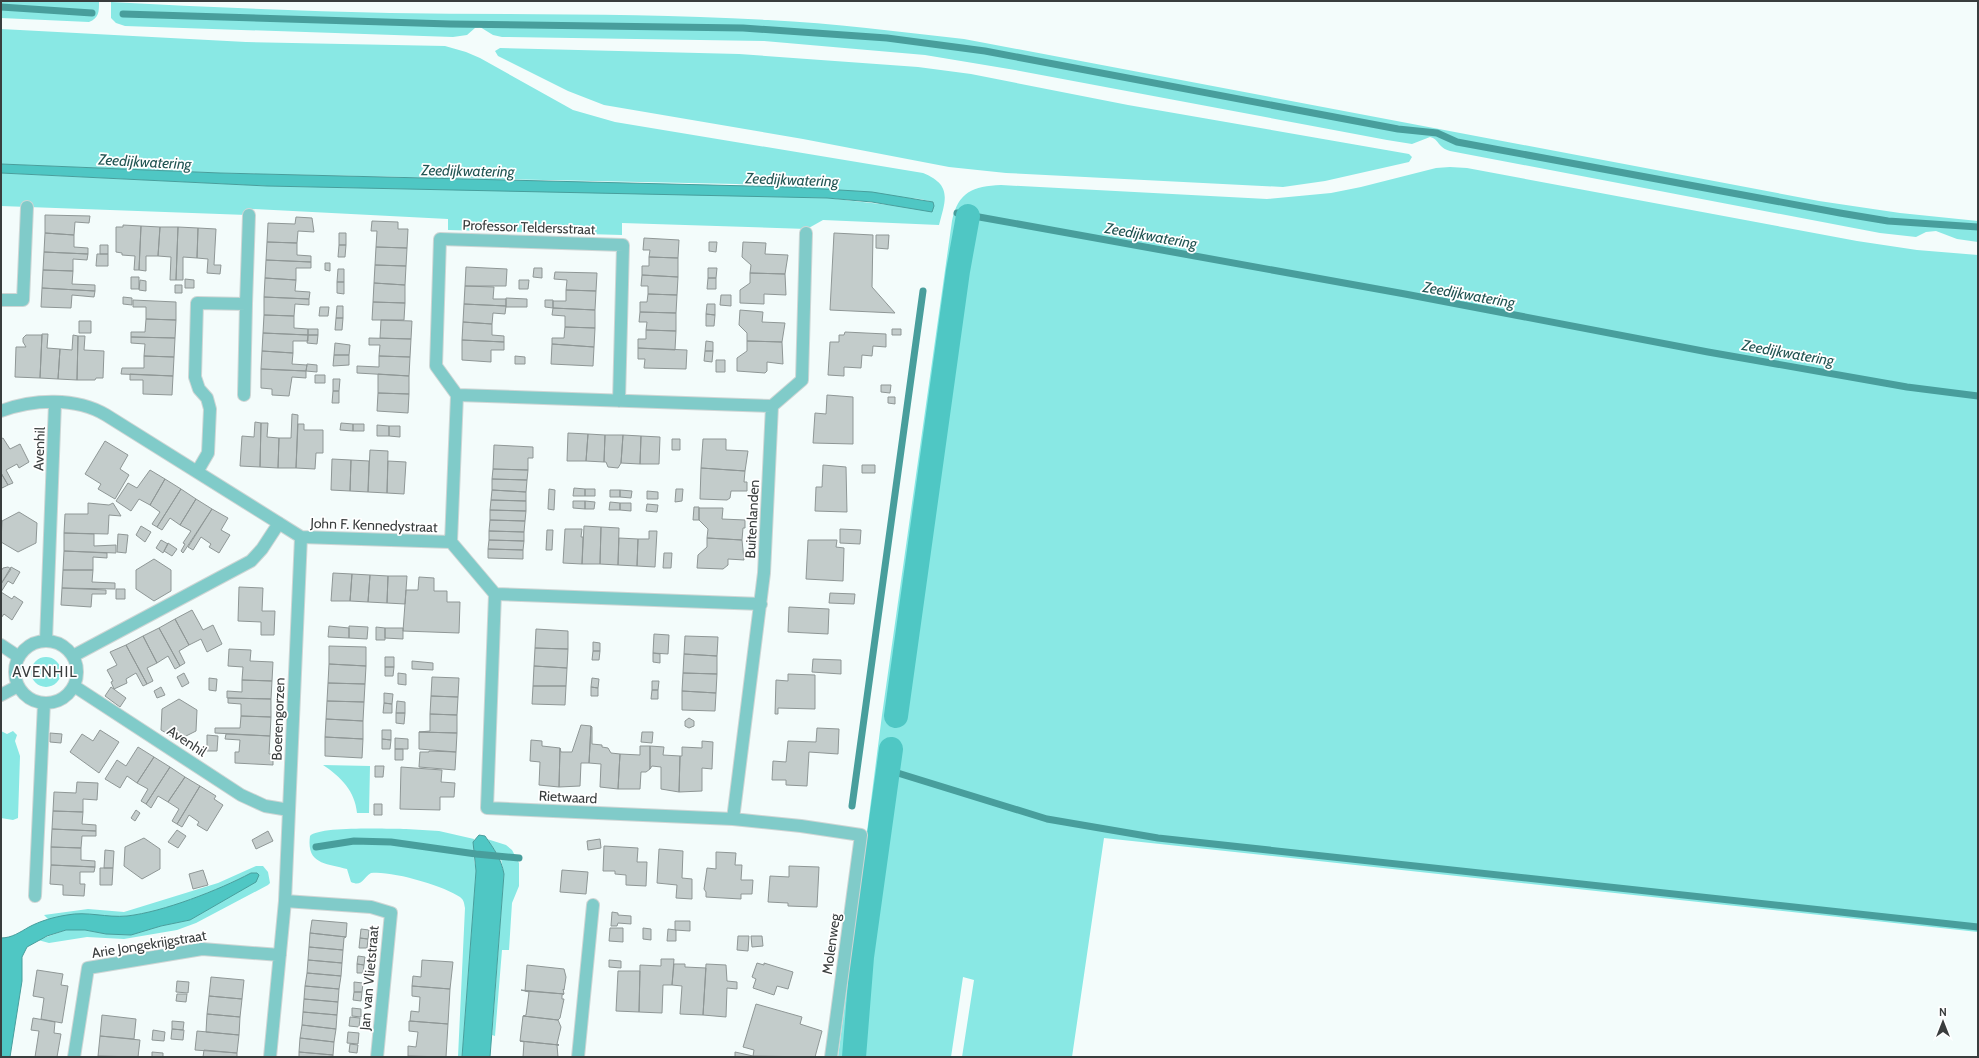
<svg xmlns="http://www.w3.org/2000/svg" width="1979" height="1058" font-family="Cabin,sans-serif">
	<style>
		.green { fill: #89e8e4 }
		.water { fill: #4fc7c4; stroke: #489e9c }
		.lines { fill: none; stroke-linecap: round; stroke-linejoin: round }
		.stream { stroke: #489e9c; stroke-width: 7 }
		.canal { stroke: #4fc7c4; stroke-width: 24 }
		.building { fill: #c3cccb; stroke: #8f9796 }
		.minor-casing { stroke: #ced6d5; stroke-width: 14 }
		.minor { stroke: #80cbc9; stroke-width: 12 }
		.labels { text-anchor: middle; stroke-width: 3.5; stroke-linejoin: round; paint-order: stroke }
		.street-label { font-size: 14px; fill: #393d3d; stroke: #fff }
		.water-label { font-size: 15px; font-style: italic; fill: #235654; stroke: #fff }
		.neighbourhood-label { font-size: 15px; letter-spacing: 1px; fill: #393d3d; stroke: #fff }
	</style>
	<rect width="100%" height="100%" fill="#f3fcfb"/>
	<path class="green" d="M1,1L99,2C99,12 99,18 89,22L1,18Z
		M111,2C204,7 297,11 390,13C516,15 642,13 768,20C834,23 899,32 964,39L1819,201L1900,213L1978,221V242L1957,239L1936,231L1926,232L1916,237L1880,233L1450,151C1438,148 1439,139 1430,137L1412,144L1387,140L1015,70L925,55L764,41L502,37L493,35L480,27L475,28L467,35L453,37L125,26L116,23L111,18Z
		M1,29L246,42L445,46L466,52L480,58L573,110L615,122L923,173C952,185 946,199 939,225L823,220L807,229L622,223V235L448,230V219L252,209L247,215L1,206V173L267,186L749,195L827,198L898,206L934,204L933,202L920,199L791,187L736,184L220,173L1,164Z
		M500,48L739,54L918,67L971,74L1128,105L1409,154L1412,157L1409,162L1325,181L1283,187L1006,173L949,167L803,139L604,105L568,91L498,56L495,51Z
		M1450,167L1467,168L1857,241L1917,250L1978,255V932L1104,838L1072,1057H962L974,980L963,977L951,1057H838L882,715L952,221C958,192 973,186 1001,185L1267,199L1331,193L1361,187L1436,168Z
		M31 672a15 15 0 1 1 30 0a15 15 0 1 1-30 0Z
		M1,731L7,734L13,731L17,735L15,741L20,756L18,818L13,820L1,818Z
		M323,765L370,766L369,813H357C355,791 341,777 323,765Z
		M406,829L439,831L474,839L473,853L476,871L462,1057H458L465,908C464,903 464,900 460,897C445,886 390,870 371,873C363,878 362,887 351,882L347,869C327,863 306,865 310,836C319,826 389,829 406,829Z
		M487,839L506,845L512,850L519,863V886L512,903L509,950H502L495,1036L492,1035L504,874L501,859Z
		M256,866H263L268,872L270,883L268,885L196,923L177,930L124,939L87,937L49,943L38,940L66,930H85L106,934L131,935L161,926L190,920L256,881L251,873C218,890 164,912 127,916C100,919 75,910 49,920L44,915L88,909L124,912L218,883Z"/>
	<path class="water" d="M1,164L220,173L791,187L872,192L933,202L934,206L932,212L872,202L827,198L267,186L1,173Z
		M479,835L485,836C494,849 501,858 504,874L490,1057H462L476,871L473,842Z
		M251,873H257L259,875L256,882L190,920L161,926L131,935L106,934L85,930H66L47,936L27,947L22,957V981L10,1057H1V938C12,938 20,932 29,927C40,921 54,917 67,915C87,911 107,918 127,916C163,912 219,890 251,873Z"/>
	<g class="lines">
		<path class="stream" d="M1,7L92,13
			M123,14L450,24L743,28L887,38L985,51L1398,129L1437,133L1457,142L1840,213L1888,221L1978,227
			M957,213L1405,294L1708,352L1907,387L1978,396
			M888,770L1047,819L1158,838L1978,927
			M852,806L923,291
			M316,847L354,841L391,842L476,854L519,858
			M857,974L860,975"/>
		<path class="canal" d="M896,716L958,271L968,216
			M854,1057L862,957L891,749"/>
	</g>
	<path class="building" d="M45,215L90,216L89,223L75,222L74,235L45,233Z
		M296,217L312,218L314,232L298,231L297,243L267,242L268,223L295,224Z
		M372,221L398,222V229H408L407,248L376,247L377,231H371Z
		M123,225L141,226L139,270H134L135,256L122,255V253L116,252V227H123Z
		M141,226L160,227L158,256H146V271L139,270Z
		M160,227H178L176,280H170L171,257L158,256Z
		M178,227L198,228L197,258L183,257V280H176Z
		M198,228L216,229L214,265H221L220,274L207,273L208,259L197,258Z
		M45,233L74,235V247L88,248V254L44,252Z
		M339,233H346V245H339Z
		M834,233L873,235L872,287L895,313L830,310Z
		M876,235H889L888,249L876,248Z
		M644,238L679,240L678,258L649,257L650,250H643Z
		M267,242L297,243V255L311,256V262L266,260Z
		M709,242H717L716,252L709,251Z
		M743,242L766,243L765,254L788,255L785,274L750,273L751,265L742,257Z
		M100,245H108V254H100Z
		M339,245H346L345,257H338Z
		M376,247L407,248L406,266L375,265Z
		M44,252L88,254L87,260L73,259V271L43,270Z
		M97,254H108V266H96Z
		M649,257L678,258V277L642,275V266H649Z
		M266,260L311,262V268H296V280L265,278Z
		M325,263H330V271L325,270Z
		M375,265L406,266L405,285L374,283Z
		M466,267L507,269L506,286H465Z
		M534,268H542V278L533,277Z
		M708,268H717L716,278H708Z
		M338,269H344V282H337Z
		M43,270L73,271L72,284L95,285V291L42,288Z
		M555,272L597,273L596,291L566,290L567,280L554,279Z
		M750,273L785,274L786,295L764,294V304L740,303V290L750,283Z
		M642,275L678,277L677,295L648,294V286H641Z
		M131,277H139V289H131Z
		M265,278L296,280L295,291L310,292L309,299L264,297Z
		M708,278H716V289H707Z
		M185,279L194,280V288H185Z
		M140,280L146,281V291L139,290Z
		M519,280H529L528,289H519Z
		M337,282H344V294L337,293Z
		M374,283L405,285V303L373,302Z
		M175,285H182V293H175Z
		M465,286L494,287L493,299H506V306L464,304Z
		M42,288L95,291L94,297L72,295L71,308L41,307Z
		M566,290L596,291L595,310L553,308V301H566Z
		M648,294L677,295L676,313L640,312V302H647Z
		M721,295H731V306L720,305Z
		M123,297L132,298V305L123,304Z
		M264,297L309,299V305L295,304L294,316L264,315Z
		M506,298L527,299V307H506Z
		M133,300L176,302V320L146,319V307H133Z
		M545,300H553V308L545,307Z
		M373,302L405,303L404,320H372Z
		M464,304L506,306L505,314L493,313L492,324L463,322Z
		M707,304H715V315L706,314Z
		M337,306H343V318H336Z
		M320,307H329L328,316H319Z
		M553,308L595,310V328L565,327V316L552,315Z
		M740,310L763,312L762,322L785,323L782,342L747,341V333L739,325Z
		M640,312L676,313V331L646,330L647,322H639Z
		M706,314L715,315L714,326H706Z
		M264,315L294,316V328L308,329V335L263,333Z
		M336,318H343L342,330H335Z
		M146,319L176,320L175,338L131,337V332H145Z
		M381,320L412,321L411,339L380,338Z
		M79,321H91V333H79Z
		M463,322L492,324V335L504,336V342L462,340Z
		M565,327L595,328L594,347L552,344V338H564Z
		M308,329H318V335H308Z
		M892,329H901V335H892Z
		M646,330L676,331L675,350L638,348V339H646Z
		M845,332L886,334V347L873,346L872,356L862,355L861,368L844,367V376L828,375L830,342H839V335H844Z
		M263,333L308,335V341H293V353L262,351Z
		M42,334H48L47,348L60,349L58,379L40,378Z
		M26,335H42L40,378L15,377L16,347H26L23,342V338Z
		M73,335L78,336L77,380L58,379L60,349L72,350Z
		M308,335H318L317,344L307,343Z
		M78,336H85L84,350L104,351L103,378H96L95,380H77Z
		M131,337L175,338L174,357L144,356L145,344L131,343Z
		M369,338L411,339L410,357L379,356L380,345H369Z
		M462,340L504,342V350H491V362L462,360Z
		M706,341L713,342V351H705Z
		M747,341L782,342L783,364L767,362V371L765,373L737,371V358L747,351Z
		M335,343L350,345L349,355H334Z
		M552,344L594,347L593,366L551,364Z
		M638,348L687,350L686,369L644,368L645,359H638Z
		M262,351L293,353L292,364L307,365L306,371L261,369Z
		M705,351H713L712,362L704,361Z
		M334,355H349V365L333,366Z
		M144,356L174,357L173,376L121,374L122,368H144Z
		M379,356L410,357L409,376L357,373V366L379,367Z
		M515,356L525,357V364H515Z
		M716,360H725V372H716Z
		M307,364L317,365V372L306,371Z
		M261,369L306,371V378L292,377L289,396L272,395V389L261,388Z
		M130,374L173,376L172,395L143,394V380H130Z
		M378,374L409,376V394L378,393Z
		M315,375H325V383H315Z
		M333,379H340L339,391H333Z
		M881,385H891L890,393L881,392Z
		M333,391H339V403H332Z
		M378,393L409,394L408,413L377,411Z
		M827,395L853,397V444L813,443L815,413L826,414Z
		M888,397H895V404L888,403Z
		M292,414L298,415L296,468H278L279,438H291Z
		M255,422L261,423L260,467L240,466L242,436L254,437Z
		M261,423H268L267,437L279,438L278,468L260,467Z
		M341,423L353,424V431L340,430Z
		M298,424H304V430H323V453H316L315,469L296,468Z
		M353,424H364V431H353Z
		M377,425L389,426V436H377Z
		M389,426H400V437L389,436Z
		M568,433L588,434L586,461H567Z
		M588,434L605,435L604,462L586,461Z
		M605,435H623L621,463L618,468L608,467L606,462H604Z
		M623,435L641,436L640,464L621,463Z
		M641,436L660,437L659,464H640Z
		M3,438L10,449L20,444L29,462L19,468L17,464L6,470L13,483L8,485L1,473V439Z
		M672,439H680V450H672Z
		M703,439H726V450L748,451L745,471L701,468Z
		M105,441L128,455L120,469L129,475L115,499L98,489L101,484L85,474Z
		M494,445L533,447V458H528V470L493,469Z
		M370,450L388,451L387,493L368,492Z
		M332,459L351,460L350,491L331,490Z
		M351,460L369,461L368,492L350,491Z
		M388,461L406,462L404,494L387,493Z
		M823,465L846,467L847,512L815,511L816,487H822Z
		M862,465H875V473H862Z
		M701,468L745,471L744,482H747V491H731L730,498L727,500L700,499Z
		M493,469L528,470L527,480L492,479Z
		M150,470L165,479L150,505L139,499L131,511L116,501L128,483L137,488Z
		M1,473L8,485L2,488L1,486Z
		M165,479L181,489L157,527L152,524L160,512L150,505Z
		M492,479L527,480L526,492L492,490Z
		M574,488L585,489V496H573Z
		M181,489L196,499L180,525L170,518L162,530L157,527Z
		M549,489L555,490L554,510L548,509Z
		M585,489H595V496H585Z
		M676,489H683L682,501L675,502Z
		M492,490L526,492V501L491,500Z
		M610,490H620V497H610Z
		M620,490L632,491L631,498L620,497Z
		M647,491L658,492V499H647Z
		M196,499L212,509L183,553L181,551L185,544L183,543L191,531L180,525Z
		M491,500L526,501V511L490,510Z
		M573,501H585V509L573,508Z
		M585,501L595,502L594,509H585Z
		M610,502L620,503V510H609Z
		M88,503L109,505L113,503L121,516L109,515L108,534L64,533L65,514H88Z
		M620,503H631V511L620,510Z
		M647,504L658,505L657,512L646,511Z
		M694,507H699V520H693Z
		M699,508H723L722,519L745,520V528H743L742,540L707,538L708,529L699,520Z
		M212,509L228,518L221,530L230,535L219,553L209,547L211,544L201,537L193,550L188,547Z
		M490,510L526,511L525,521L490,520Z
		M19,512L37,523L36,543L18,552L1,542L2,521Z
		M490,520L525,521L524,532L489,531Z
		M141,526L151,532L145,542L136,535Z
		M584,526L601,527L600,564H582Z
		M601,527L619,528L618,565L600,564Z
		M565,529H582L581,537H583L582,564L563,563Z
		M840,529L861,530L860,544L840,543Z
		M547,530H553L552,550H546Z
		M489,531L524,532V541L489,540Z
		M649,531H657L655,567L637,566L638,539H649Z
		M64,533L94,534V546L116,545V553L64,551Z
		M118,534L128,535L126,553L117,552Z
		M619,538L638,539L637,566L618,565Z
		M707,538L742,540L744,560L728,559V565L723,569L697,568L698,555L707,547Z
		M161,540L168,544L163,553L156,548Z
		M489,540L524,541L523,550L488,549Z
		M808,540H837L836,547L844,548L843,581L806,579Z
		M168,543L177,549L172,556L164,551Z
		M488,549L523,550V559L488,558Z
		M64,551L107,553V558L93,557V570H63Z
		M664,553H672L671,568H663Z
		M154,559L171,570V591L154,601L136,589V570Z
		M8,567L11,569L1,584V571L3,568Z
		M11,567L20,572L13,584L8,581L1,592V584Z
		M63,570H93L92,582L115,583V589L62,588Z
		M333,573L352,574L350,601H331Z
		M352,574L370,575L368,602L350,601Z
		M370,575L388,576L387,603L368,602Z
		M388,576H407L405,604L387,603Z
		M419,577L434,578V591H447V602H460L459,633L403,631L406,590H418Z
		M239,587L263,588L262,611H275L274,635H261V622L238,621Z
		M62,588L106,590V594H92L91,607L61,605Z
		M116,589H125V599H116Z
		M1,592L12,599L14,596L23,602L12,620L4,614L1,618Z
		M830,593L855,594L854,604L829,603Z
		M789,607L829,609L828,634L788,632Z
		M192,610L203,630L213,625L222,644L207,652L201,639L189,645L175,619Z
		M175,619L189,645L179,651L185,663L180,666L159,628Z
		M329,626L349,628V638L328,637Z
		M349,626L368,627L367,639L349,638Z
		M376,627L385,628V640H376Z
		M159,628L180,666L175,669L168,656L157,663L143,636Z
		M385,628H403V639L385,638Z
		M536,629L568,631V649L535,648Z
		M654,634L669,635L668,654L653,653Z
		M143,636L157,663L147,668L153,681L147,684L126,645Z
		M685,636L718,637L717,656L684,654Z
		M593,642L600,643V651H593Z
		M126,645L147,684L143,686L136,673L126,679L127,683L114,689L111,682L113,681L107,670L117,665L110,652Z
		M329,646L366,647V666L329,664Z
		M535,648L568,649L567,668L534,666Z
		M229,649L251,650L250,661L273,662L272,681L242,680L243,667L228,666Z
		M593,651H600L599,660H592Z
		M653,653L660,654V663L653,662Z
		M684,654L717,656V674L683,673Z
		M385,657H394V667H385Z
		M813,659L841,660V674L812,672Z
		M412,661L433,663V670L412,669Z
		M329,664L366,666L365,684L328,683Z
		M534,666L567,668L566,686H533Z
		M385,667H394L393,676H385Z
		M184,673L189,683L182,687L177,677Z
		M398,673L406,674V685L398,684Z
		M683,673L717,674L716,693L682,691Z
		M788,674L815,675V709L778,708V714H775L776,680L788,681Z
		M432,677L459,678L458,697L431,696Z
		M209,678L217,679L216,691L209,690Z
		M592,678L599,679L598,688L591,687Z
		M242,680L272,681L271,699L227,698V691L242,692Z
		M652,681H659L658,690H652Z
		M328,683L365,684L364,702L327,701Z
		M533,686H566L565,705L532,704Z
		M111,687L126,698L120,707L105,696Z
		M161,687L165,695L157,698L154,691Z
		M591,687L598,688V696H591Z
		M652,690H658V699H651Z
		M682,691L716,693L715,711L682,710Z
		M384,693L393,694L392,704L384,703Z
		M431,696L458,697L457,715L430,714Z
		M228,698L271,699V717L241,716V704L228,703Z
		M179,699L197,710L196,731L178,740L161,730L162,709Z
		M327,701L364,702L363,721L326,719Z
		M397,701L405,702V713H396Z
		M384,703L392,704V713H383Z
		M396,713H405L404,724L396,723Z
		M430,714L457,715V733L419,732L430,731Z
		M241,716L271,717L270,736L215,733V728H240Z
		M689,718L694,721V726L689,728L685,726V721Z
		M326,719L363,721V739L325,737Z
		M581,725L591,726L589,763H581L580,786L559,787L560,748L561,752H572Z
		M591,726L592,727V744L602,745V747L608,748L611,753L620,754L618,789L600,787L601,764L589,763Z
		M817,728L839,729L838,754L809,752L807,786L786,785V780H772L773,761L786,762L788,741L816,742Z
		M100,730L119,742L99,773L70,752L82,734L93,741Z
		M382,730H391V740L382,739Z
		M419,732L457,733L456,752L419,749Z
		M642,732H653L652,743L641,742Z
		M50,733L62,734L61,743L50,742Z
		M226,734L270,736L269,754H273V765L235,763V752H239L240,740L225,739Z
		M207,735L218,736L217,751H207Z
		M325,737L363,739L362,758L325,756Z
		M395,738L408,739V749H395Z
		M382,739L391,740L390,749H382Z
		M531,740L542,741V746L560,748L559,787L539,785L540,762L530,761Z
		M702,741L713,742L712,769L702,768V791L679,792L680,756H682V747L702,748Z
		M640,746H650V769L646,772H641L640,789H618L620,754L640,755Z
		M650,746L664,747L663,755L680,756L679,792L661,789V767L652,766L650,769Z
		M138,747L154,757L137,783L127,776L120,788L105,779L117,760L126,766Z
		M395,749H403V760H395Z
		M429,751L456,752L455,770L419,767L420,752H429Z
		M154,757L170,767L146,804L141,801L148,789L137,783Z
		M375,766H384L383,777H375Z
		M170,767L185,777L168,802L158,796L151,808L146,804Z
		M401,767L442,770L441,782L455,783L454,797H440V810L400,809Z
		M185,777L200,786L177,824L172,821L179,809L168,802Z
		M77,782L98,783L97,800L83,799V812L53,811L54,792L76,793Z
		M200,786L216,796L214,799L223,805L207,831L197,825L199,822L189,815L182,827L177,824Z
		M374,804H382V815H374Z
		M136,810L140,813L135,821L131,818Z
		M53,811L83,812L82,824L96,825V831L52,829Z
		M52,829L96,831V836H82L81,848L51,847Z
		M177,830L186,836L178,848L168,842Z
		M268,831L273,841L256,849L252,840Z
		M144,838L160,849V869L142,879L124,866L125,847Z
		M600,839L601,848L588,850L587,841Z
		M604,846L638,848L637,862H647L646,886L626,885V875L615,874V871H603Z
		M51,847L81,848V860L95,861V867L51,865Z
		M659,849L683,851L682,878L692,879V899L676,898L677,885L657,883Z
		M105,850L114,851L113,868H104Z
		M716,852L736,853L735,865H742L741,880H753L752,894H741V899L706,897V892L704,889L707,868L716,869Z
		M51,865L95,867L94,872H80V884H85L84,896L63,895V885L50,884Z
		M789,866L819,867L817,907L788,906V903L768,902L770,876L789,877Z
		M100,868H113L112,885H100Z
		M203,870L208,885L193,889L189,874Z
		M562,870L588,872L586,894L560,892Z
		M612,912L618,913V915L631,916V924L618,923L617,926H611Z
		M312,920L347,923L346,937L310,933Z
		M675,921H690V931L675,930Z
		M610,928H623V942L609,941Z
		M643,928L651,929V940L643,939Z
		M361,929L369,930L368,939L360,938Z
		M668,929L676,930V941H667Z
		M310,933L346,937L344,938L343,950L309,947Z
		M738,936H749L748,951L737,950Z
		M751,936H762L763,946L752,947Z
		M360,938L368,939L367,948H359Z
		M309,947L343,950L342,963L308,960Z
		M358,956L365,957L364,965L357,964Z
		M661,959H674L672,985H663L662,1013L639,1012L640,965L661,966Z
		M308,960L342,963L341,976L307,973Z
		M422,960L453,962L450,989L412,986L413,976L421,977Z
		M609,960L621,961V968L609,967Z
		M757,963L764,965V963L793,972L788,989L777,986L774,995L753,988L756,979L752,977Z
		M357,964L364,965L363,973H357Z
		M674,964H685V967L706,968L703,1015L680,1014L682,986L672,985Z
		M706,964L726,965L727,981L737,982V989L727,988L726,1017L703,1015Z
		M527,965L564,969L566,977L564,990L563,989L564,994L525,991Z
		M37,970L63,974L61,985L68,986L62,1023L41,1019L44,998L33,996Z
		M618,971H640L639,1012L616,1011Z
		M307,973L341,976L339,989L305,986Z
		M211,977L244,980L242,999L209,996Z
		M177,981L189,982L188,993L176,992Z
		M354,982L363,983L362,992H354Z
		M305,986L339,989L338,1002L304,999Z
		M412,986L450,989L448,1024L410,1021L411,1011L419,1012L420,997L412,996Z
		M521,990L564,994L562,995V999H564L560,1018L558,1020L523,1016L526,1015L529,992Z
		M354,992H362L361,1001L353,1000Z
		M177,994H187L186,1002L176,1001Z
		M209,996L242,999L240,1017L207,1014Z
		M304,999L338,1002L337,1015L303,1012Z
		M756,1004L802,1017L800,1024L822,1031L815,1057L753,1056L754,1050L743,1047Z
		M352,1008L361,1009V1017L352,1016Z
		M303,1012L337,1015L336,1029L302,1025Z
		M207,1014L240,1017L239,1035L206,1032Z
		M102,1015L136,1019L134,1039L100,1036Z
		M523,1016L558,1020L561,1027L557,1044L559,1045L520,1041Z
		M350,1017L360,1018L359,1027L349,1026Z
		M33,1018L55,1022L54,1033L61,1034L57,1057H35L39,1031L31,1030Z
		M172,1021L184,1022L183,1030L172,1029Z
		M409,1021L448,1024L446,1057L408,1056V1046L416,1047L418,1032L409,1031Z
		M302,1025L336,1029L334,1042L300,1038Z
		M172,1029L184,1030L183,1040L171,1039Z
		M153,1030L165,1032L164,1041L152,1040Z
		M197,1031L239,1035L237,1053L195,1050Z
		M348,1032L359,1033L358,1044L347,1043Z
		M100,1036L140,1040L138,1057L98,1056Z
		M300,1038L334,1042L333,1055L299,1052Z
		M520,1041L559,1045H557L558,1057H523L524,1042Z
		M350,1044L358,1045L357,1053L349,1052Z
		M204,1050L237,1053V1057H203Z
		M152,1052L163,1053V1057H152Z
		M299,1052L333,1055V1057H299Z
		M735,1052L753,1056L755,1057H735Z"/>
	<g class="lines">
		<defs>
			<path id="minor" d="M1,300H23L27,207
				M244,395L246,304
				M457,395L772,406
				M1,411C33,399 76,397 106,415L301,537L451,542L495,594L761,604
				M197,472L208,453L210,409L207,398L199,389L195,377L197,303L246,304L249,215
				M451,542L457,395L436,366L440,239L623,245L619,401
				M495,594L487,808L733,819L801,826L861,835L831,1057
				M46,641L55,403
				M15 672a31 31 0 1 1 62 0a31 31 0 1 1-62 0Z
				M1,645L19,657
				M73,656L251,561L262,549L279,523
				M74,686L241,795L265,806L289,810
				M1,695L18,686
				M733,819L764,573L772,406L802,380L806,233
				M35,896L44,703
				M285,901L371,907L391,913L377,1057
				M74,1057L88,968L202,949L280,955
				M270,1057L285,901L301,537
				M578,1057L593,905"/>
		</defs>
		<use href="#minor" class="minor-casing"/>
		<use href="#minor" class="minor"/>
	</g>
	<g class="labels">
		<g class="street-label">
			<text transform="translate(529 227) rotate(2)" y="5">Professor Teldersstraat</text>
			<text transform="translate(39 449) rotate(-88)" y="5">Avenhil</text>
			<text transform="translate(752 519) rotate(-87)" y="5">Buitenlanden</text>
			<text transform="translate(374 525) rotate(2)" y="5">John F. Kennedystraat</text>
			<text transform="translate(278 719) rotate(-88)" y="5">Boerengorzen</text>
			<text transform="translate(187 741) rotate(33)" y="5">Avenhil</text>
			<text transform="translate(568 797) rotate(3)" y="5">Rietwaard</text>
			<text transform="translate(149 944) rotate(-9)" y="5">Arie Jongekrijgstraat</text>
			<text transform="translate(831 944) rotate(-82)" y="5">Molenweg</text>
			<text transform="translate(369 978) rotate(-85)" y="5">Jan van Vlietstraat</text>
		</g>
		<g class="water-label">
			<text transform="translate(145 162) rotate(3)" y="5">Zeedijkwatering</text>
			<text transform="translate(468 171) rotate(1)" y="5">Zeedijkwatering</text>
			<text transform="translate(792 180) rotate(2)" y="5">Zeedijkwatering</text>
			<text transform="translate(1151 236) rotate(10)" y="5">Zeedijkwatering</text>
			<text transform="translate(1469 295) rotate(10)" y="5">Zeedijkwatering</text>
			<text transform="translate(1788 353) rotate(10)" y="5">Zeedijkwatering</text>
		</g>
		<g class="neighbourhood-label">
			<text x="45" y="677">AVENHIL</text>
		</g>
	</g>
	<rect width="1979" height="1058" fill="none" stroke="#393d3d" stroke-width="4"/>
	<g transform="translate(1943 1022)" stroke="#ffffff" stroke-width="3" paint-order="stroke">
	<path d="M0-3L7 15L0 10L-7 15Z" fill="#393d3d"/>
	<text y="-6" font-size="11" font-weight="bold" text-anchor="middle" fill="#393d3d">N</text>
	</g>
</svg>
